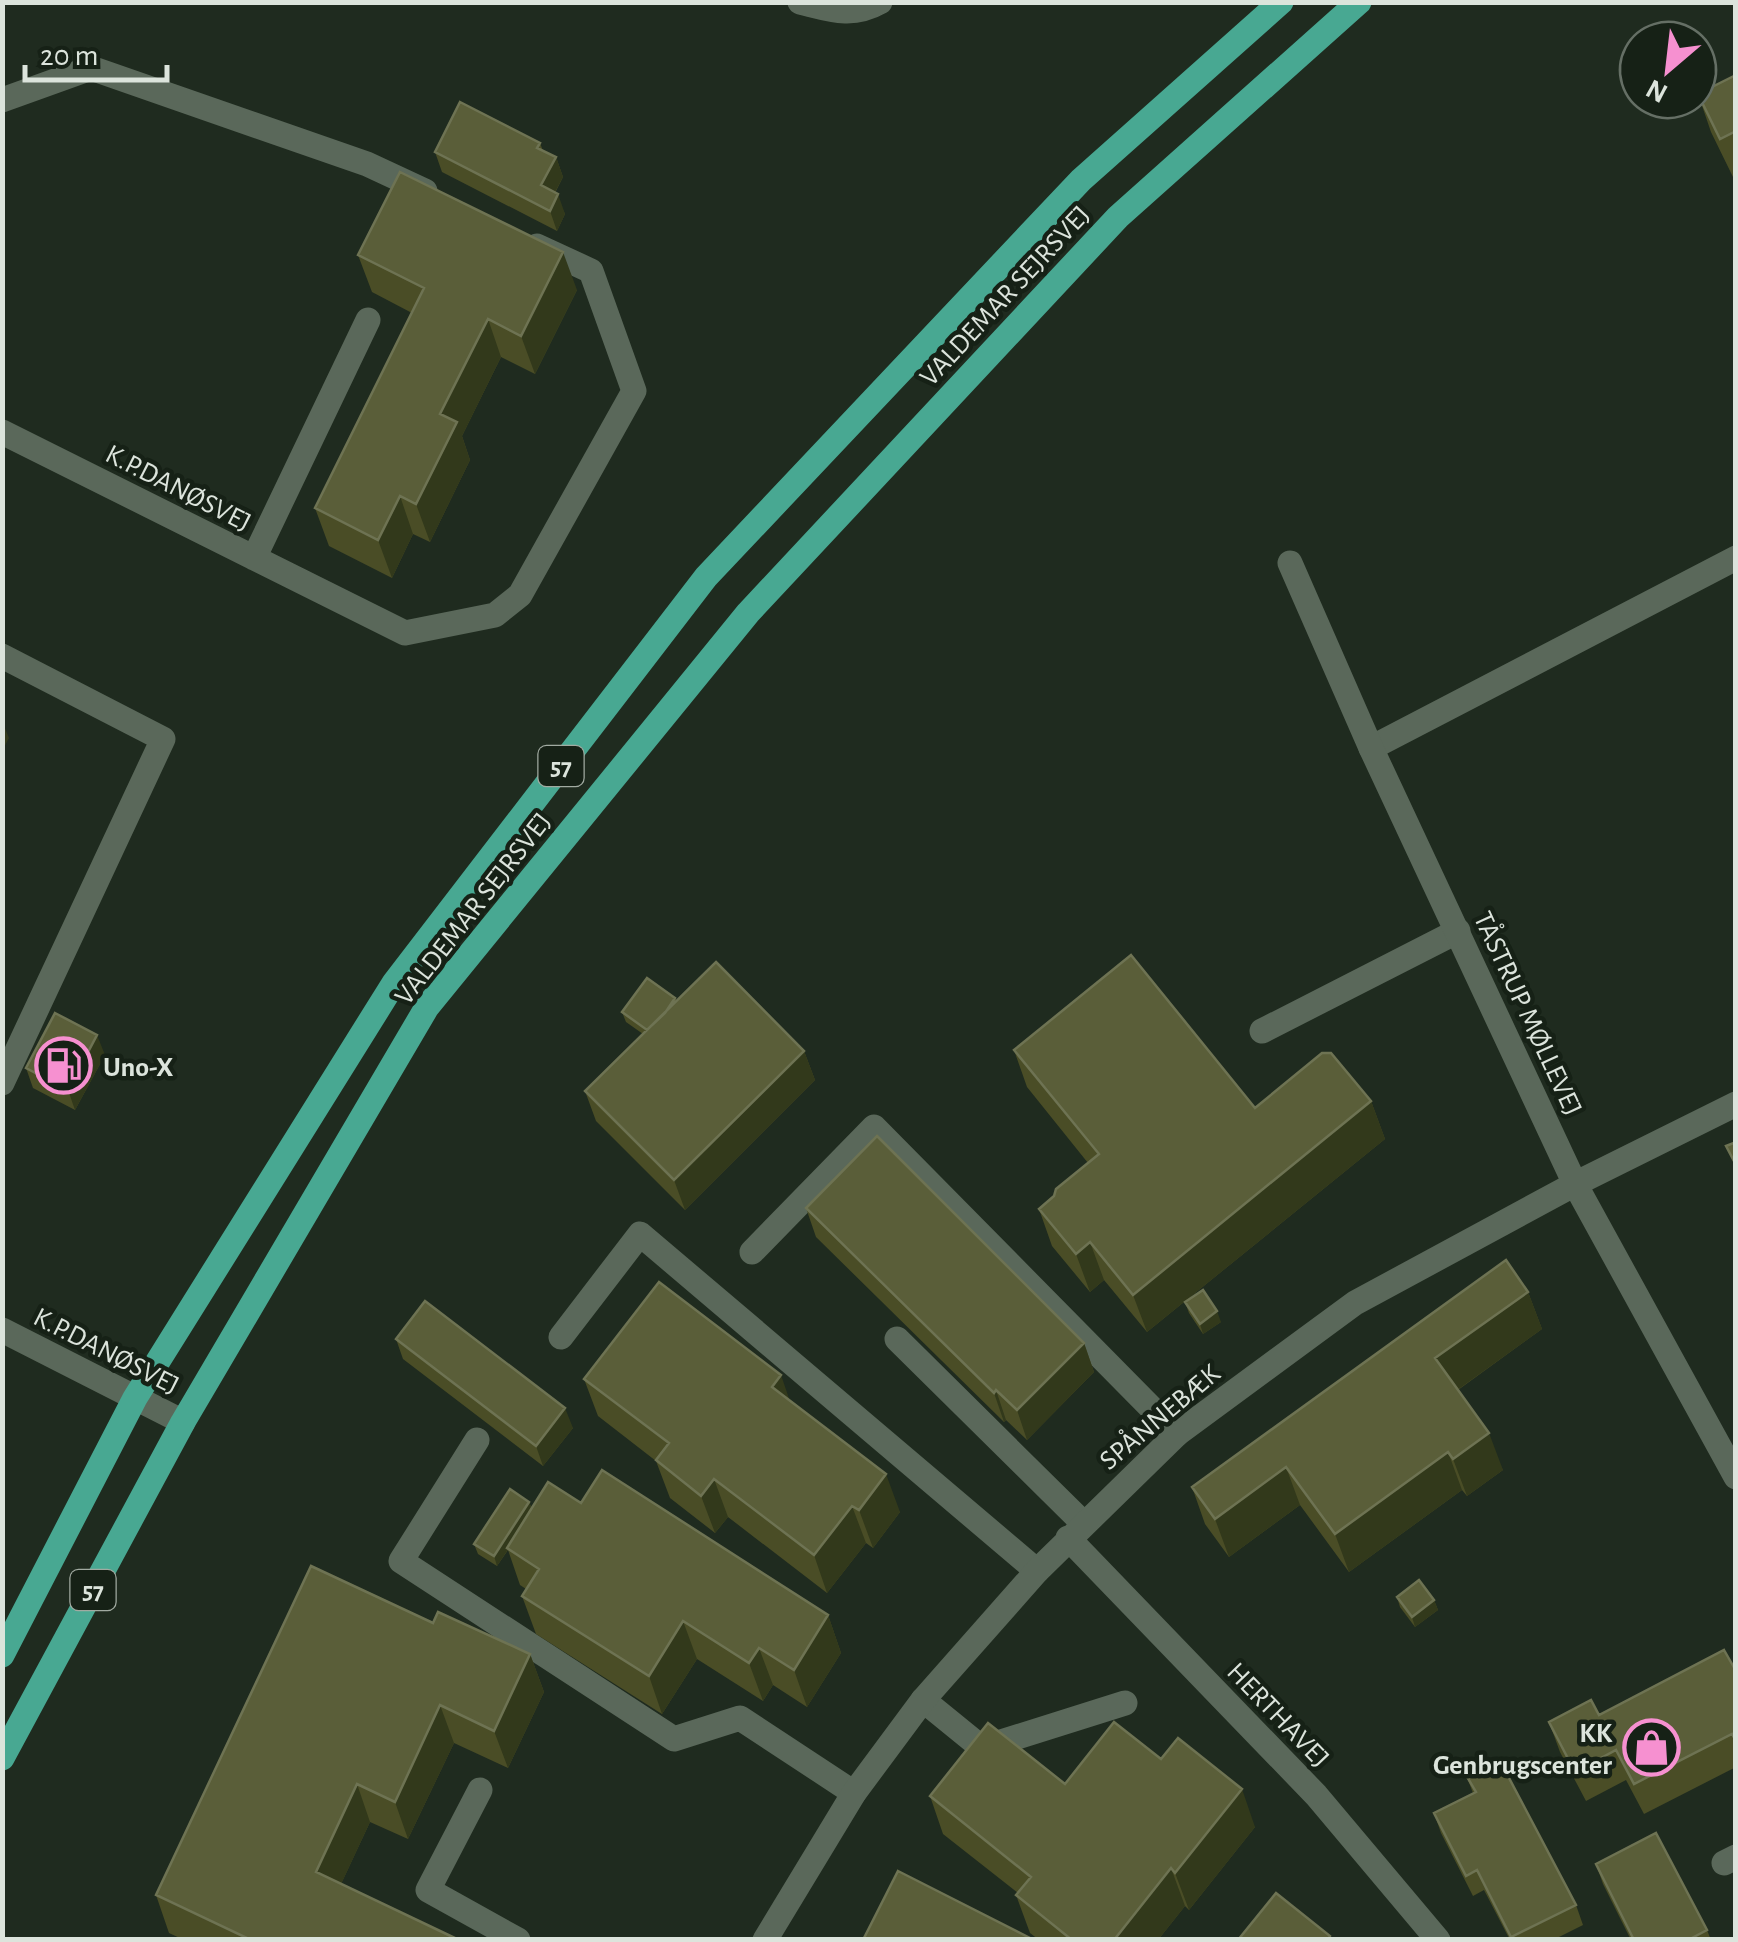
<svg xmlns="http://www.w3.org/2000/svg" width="1738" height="1942" font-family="'Alegreya Sans',sans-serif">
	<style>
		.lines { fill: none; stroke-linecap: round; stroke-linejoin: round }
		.lane { stroke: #5a685a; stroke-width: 25 }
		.street { stroke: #5a685a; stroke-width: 25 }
		.primary { stroke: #48a892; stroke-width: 25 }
		.wall { fill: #4a4d26 }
		.shaded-wall { fill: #32391b }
		.building { fill: #5a5e39; stroke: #6e7353; stroke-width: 2.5 }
		.labels { text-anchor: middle; stroke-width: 9; stroke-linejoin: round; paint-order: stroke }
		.shield { fill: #162116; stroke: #a1aaa1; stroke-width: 2.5 }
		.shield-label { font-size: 25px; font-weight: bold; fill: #dce4dc }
		.street-label { font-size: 28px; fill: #dce4dc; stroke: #162116 }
		.poi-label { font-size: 28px; font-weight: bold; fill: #dce4dc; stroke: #162116; text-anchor: start }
	</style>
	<rect width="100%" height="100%" fill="#1f2b1f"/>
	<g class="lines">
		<path class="lane" d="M2,100L91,68L367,164L425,191
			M2,432L405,633L495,615L520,595L634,391L591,271L537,246
			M254,558L368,320
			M2,656L163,739L2,1083
			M1371,748L1736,558
			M1262,1031L1458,931
			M752,1252L874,1127L1177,1434
			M561,1337L640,1234L1037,1571
			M897,1339L1083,1523
			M477,1440L401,1561L674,1739L740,1718L854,1793
			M923,1700L982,1748L1125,1703
			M480,1790L428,1890L518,1940
			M1724,1863L1736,1857"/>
		<path class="street" d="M800,2C829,9 852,18 880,2
			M1290,563L1371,748L1575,1184L1736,1477
			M2,1330L183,1422
			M1068,1538L1316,1795L1438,1940
			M765,1940L854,1793L923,1700L1037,1571L1177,1434L1355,1303L1575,1184L1736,1104"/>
		<path class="primary" d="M2,1655L135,1398L394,983L706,577L1081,180L1281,2
			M2,1758L183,1422L427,1007L748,613L1118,217L1359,2"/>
	</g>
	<path class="wall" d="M1736,75V176L1733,177L1711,132L1698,94Z
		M540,143L543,151L556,157L563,177L555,193L565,214L557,231L442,172L435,152Z
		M358,255L577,290L535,374L501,357L462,436L470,460L430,542L413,534L392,578L329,546L315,508L412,313L372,292Z
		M675,998L677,1001L804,1051L815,1080L685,1210L596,1121L585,1091L643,1034L626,1022L622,1012Z
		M1014,1050L1255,1108L1371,1101L1385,1139L1147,1332L1104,1280L1090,1292L1052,1246L1039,1209L1088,1163L1027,1087Z
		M105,1055L75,1110L33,1088L26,1068Z
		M806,1208L1084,1343L1094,1372L1027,1440L1006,1420L1004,1422L816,1237Z
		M1528,1292L1542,1329L1458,1390L1503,1470L1467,1496L1462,1490L1349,1572L1300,1505L1229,1557L1205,1524L1192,1487Z
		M1185,1302L1221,1322L1203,1334L1189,1313Z
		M396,1339L573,1428L543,1466L403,1359Z
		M584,1379L790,1400L900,1512L873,1548L866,1543L827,1593L728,1517L715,1533L670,1498L656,1461L598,1416Z
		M529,1502L532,1509L581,1503L828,1615L841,1653L807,1707L773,1685L763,1701L697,1659L662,1714L536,1634L522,1596L526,1589L520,1585L508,1550L497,1566L478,1554L474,1544Z
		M1397,1597L1434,1600L1438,1610L1415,1627L1400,1607Z
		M433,1623L530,1654L544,1692L508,1768L454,1743L408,1839L370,1822L341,1884L459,1940H184L169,1933L156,1895Z
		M1736,1671V1767L1644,1814L1626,1780L1586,1801L1560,1752L1549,1722L1599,1715Z
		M1161,1759L1255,1827L1189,1910L1185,1906L1158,1940H1039L1030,1933L1016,1895L1018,1893L943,1834L930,1796L1065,1784Z
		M1466,1775L1576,1905L1583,1925L1553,1940H1510L1484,1890L1473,1896L1441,1833L1434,1813L1473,1793Z
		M1596,1864L1707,1930L1711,1940H1631L1603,1884Z"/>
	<path class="shaded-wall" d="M556,157L563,177L548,205L541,185Z
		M558,194L565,214L557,231L550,211Z
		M563,252L577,290L535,374L521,336Z
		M488,319L501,357L462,436L470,460L430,542L416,504L440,414Z
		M400,496L413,534L392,578L378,540Z
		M2,721L9,738L2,751Z
		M97,1035L105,1055L75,1110L68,1090Z
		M804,1051L815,1080L685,1210L674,1180Z
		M1371,1101L1385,1139L1147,1332L1133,1295Z
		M1090,1242L1104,1280L1090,1292L1076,1254Z
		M1528,1292L1542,1329L1449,1396L1435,1358Z
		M1217,1311L1221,1322L1203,1334L1200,1324Z
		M1084,1343L1094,1372L1027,1440L1017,1410Z
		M781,1375L794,1413L772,1387Z
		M996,1390L1006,1420L1004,1422L994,1393Z
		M565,1408L573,1428L543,1466L536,1446Z
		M1489,1433L1503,1470L1467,1496L1453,1459Z
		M1448,1452L1462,1490L1349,1572L1335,1534Z
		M1286,1467L1300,1505L1229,1557L1215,1519Z
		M886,1474L900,1512L873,1548L859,1510Z
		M714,1479L728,1517L715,1533L701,1496Z
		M529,1502L533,1512L497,1566L494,1556Z
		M852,1506L866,1543L827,1593L814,1555Z
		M1434,1600L1438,1610L1415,1627L1412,1617Z
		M828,1615L841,1653L807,1707L794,1670Z
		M683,1621L697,1659L662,1714L649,1676Z
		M759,1648L773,1685L763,1701L749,1663Z
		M530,1654L544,1692L508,1768L494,1731Z
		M440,1705L454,1743L408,1839L395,1802Z
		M357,1784L370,1822L329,1910L316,1872Z
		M1242,1789L1255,1827L1189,1910L1175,1873Z
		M1171,1868L1185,1906L1158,1940H1114Z"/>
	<path class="building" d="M1736,75V131L1720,139L1698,94Z
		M460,102L540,143L537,148L556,157L541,185L558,194L550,211L435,152Z
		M400,172L563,252L521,336L488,319L440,414L457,422L416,504L400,496L378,540L315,508L424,288L358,255Z
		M1131,955L1255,1108L1322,1053H1331L1371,1101L1133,1295L1090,1242L1076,1254L1039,1209L1054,1196L1056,1189L1099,1154L1014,1050Z
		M716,962L804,1051L674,1180L585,1091Z
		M647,978L675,998L665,1013L647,1030L622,1012Z
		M55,1013L97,1035L68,1090L26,1068Z
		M877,1136L1084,1343L1017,1410L996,1390L994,1393L806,1208Z
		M1736,1142V1165L1726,1146Z
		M1506,1260L1528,1292L1435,1358L1489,1433L1453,1459L1448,1452L1335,1534L1286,1467L1215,1519L1192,1487Z
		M659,1282L781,1375L772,1387L886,1474L859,1510L852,1506L814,1555L714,1479L701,1496L656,1460L669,1443L584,1379Z
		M1203,1290L1217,1311L1200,1324L1185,1302Z
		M425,1301L565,1408L536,1446L396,1339Z
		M602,1470L828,1615L794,1670L759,1648L749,1663L683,1621L649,1676L522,1596L539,1569L507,1548L548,1482L581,1503Z
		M510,1489L529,1502L494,1556L474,1544Z
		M311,1566L433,1623L438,1612L530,1654L494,1731L440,1705L395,1802L357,1784L316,1872L459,1940H251L156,1895Z
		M1419,1580L1434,1600L1412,1617L1397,1597Z
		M1724,1650L1736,1671V1741L1732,1734L1634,1784L1616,1750L1575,1772L1549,1722L1591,1700L1599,1715Z
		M1114,1722L1161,1759L1178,1738L1242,1789L1175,1873L1171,1868L1114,1940H1072L1016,1895L1031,1877L930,1796L988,1723L1065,1784Z
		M1499,1759L1576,1905L1511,1937L1477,1870L1466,1876L1434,1813L1476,1792L1466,1775Z
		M1656,1833L1707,1930L1688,1940H1634L1596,1864Z
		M898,1871L1034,1940H863Z
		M1276,1893L1330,1936L1328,1940H1238Z"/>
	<defs>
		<symbol id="fuel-ring" viewBox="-11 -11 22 22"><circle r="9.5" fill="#162116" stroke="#f690d0" stroke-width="1.5"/><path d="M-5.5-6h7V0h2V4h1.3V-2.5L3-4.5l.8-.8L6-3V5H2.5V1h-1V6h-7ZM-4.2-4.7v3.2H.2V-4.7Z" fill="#f690d0"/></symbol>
		<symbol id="shop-ring" viewBox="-11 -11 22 22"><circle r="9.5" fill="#162116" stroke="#f690d0" stroke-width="1.5"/><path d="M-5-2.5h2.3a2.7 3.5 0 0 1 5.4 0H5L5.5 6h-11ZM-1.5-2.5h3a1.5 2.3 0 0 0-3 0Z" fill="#f690d0"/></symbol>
	</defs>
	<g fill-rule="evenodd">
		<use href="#fuel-ring" x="32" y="1034" width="63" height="63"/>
		<use href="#shop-ring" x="1620" y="1716" width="63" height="63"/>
	</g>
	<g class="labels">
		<g class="shield">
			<rect x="538.5" y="746" width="45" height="40" rx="8"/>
			<rect x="70.5" y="1570" width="45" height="40" rx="8"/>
		</g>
		<g class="shield-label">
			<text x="561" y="775">57</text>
			<text x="93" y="1599">57</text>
		</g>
		<g class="street-label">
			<text transform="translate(1004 295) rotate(-47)" y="10">VALDEMAR SEJRSVEJ</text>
			<text transform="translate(179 487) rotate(27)" y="10">K.P.DANØSVEJ</text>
			<text transform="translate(472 908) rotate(-52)" y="10">VALDEMAR SEJRSVEJ</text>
			<text transform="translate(1529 1013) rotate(65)" y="10">TÅSTRUP MØLLEVEJ</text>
			<text transform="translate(107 1350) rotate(27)" y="10">K.P.DANØSVEJ</text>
			<text transform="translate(1159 1416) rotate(-40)" y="10">SPÅNNEBÆK</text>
			<text transform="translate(1279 1714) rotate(46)" y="10">HERTHAVEJ</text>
		</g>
		<g class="poi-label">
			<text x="103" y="1076">Uno-X</text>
			<text x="1612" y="1742" text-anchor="end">KK<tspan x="1612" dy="32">Genbrugscenter</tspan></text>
		</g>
	</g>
	<rect width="1738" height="1942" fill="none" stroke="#dce4dc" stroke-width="10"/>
	<g transform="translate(1668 70) rotate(208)"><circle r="48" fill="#162116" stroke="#656f65" stroke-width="2.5"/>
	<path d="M0-8L18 38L0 25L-18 38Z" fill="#f690d0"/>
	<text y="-15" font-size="28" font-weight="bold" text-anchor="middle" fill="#dce4dc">N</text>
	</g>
	<path d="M25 65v15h142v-15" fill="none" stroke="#dce4dc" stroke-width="5"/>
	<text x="40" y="65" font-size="30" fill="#dce4dc" stroke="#162116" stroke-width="8" paint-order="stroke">20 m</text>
</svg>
